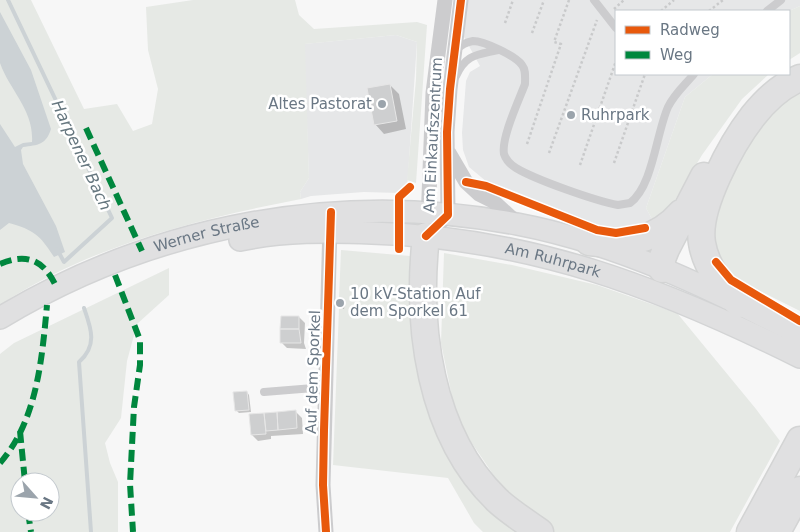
<svg xmlns="http://www.w3.org/2000/svg" width="800" height="532" font-family="'DejaVu Sans',sans-serif">
	<style>
		.built { fill: #e6e7e8 }
		.green { fill: #e6e9e5; fill-rule: evenodd }
		.water { fill: #ccd2d5 }
		.shadow { fill: #0003 }
		.lines { fill: none; stroke-linecap: round; stroke-linejoin: round }
		.stream { stroke: #ccd2d5; stroke-width: 4 }
		.building { fill: #cecfd0; stroke: #e6e6e6 }
		.secondary-casing { stroke: #d3d4d5; stroke-width: 24 }
		.highway-casing { stroke: #d3d4d4; stroke-width: 29 }
		.path { stroke: #c9cacb; stroke-width: 2.5; stroke-dasharray: 2.5 2.5; stroke-linecap: butt }
		.lane { stroke: #ccccce; stroke-width: 8 }
		.street { stroke: #ccccce; stroke-width: 15 }
		.secondary { stroke: #e0e0e1; stroke-width: 21 }
		.highway { stroke: #e0e0e1; stroke-width: 26 }
		.quiet { stroke: #00873e; stroke-width: 6; stroke-dasharray: 12 6; stroke-linecap: butt }
		.cycleway-casing { stroke: #fff; stroke-width: 11 }
		.cycleway { stroke: #e8590c; stroke-width: 8 }
		.poi-dot { fill: #9ba4ac; stroke: #fff; stroke-width: 2 }
		.labels { text-anchor: middle; stroke-width: 5; stroke-linejoin: round; paint-order: stroke }
		.poi-label { font-size: 15px; fill: #6a7784; stroke: #fff; text-anchor: start }
		.street-label { font-size: 15px; fill: #6a7784; stroke: #fff }
		.water-label { font-size: 16px; font-style: italic; fill: #66777f; stroke: #fff }
	</style>
	<rect width="100%" height="100%" fill="#f7f7f7"/>
	<path class="built" d="M465,0H800V6L789,11H616V74H713L685,97L646,208L653,221L635,228L616,231L601,227L493,187L469,167L463,150L462,133L466,81L470,72L480,66L464,37Z
		M396,35L417,42L407,189L399,193L364,192L311,196L301,199L300,192L309,178L304,44Z"/>
	<path class="green" d="M0,0H31L84,109L117,104L133,131L152,124L158,89L148,50L146,7L193,0H295L299,15L314,29L417,22L427,25L416,183L407,180L416,79L417,42L396,35L305,44L309,178L300,192L301,199C197,219 89,246 0,305Z
		M800,6V53L789,60V11Z
		M713,74H769L742,99L702,155L672,205L653,221L646,208L685,97Z
		M800,86V311L730,276L717,256L711,208L751,131Z
		M341,250L410,256L421,375L527,532H483L474,523L448,478L333,465L339,308L343,307V299H339Z
		M444,253L512,265L597,285L677,313L756,409L780,441L730,532H553L550,524L507,495L457,421L441,343Z
		M169,268V295L137,324L127,361L121,418L105,443L110,463L118,482V532H0V354L14,343ZM20,482H50V512H20Z"/>
	<path class="water" d="M0,12L31,70L51,129C46,145 38,145 23,147L21,150L23,164L56,226L65,252L54,257C40,235 34,230 9,223L0,230V124L15,147L23,143L32,142C34,110 10,91 0,63C0,51 0,26 0,12Z"/>
	<path class="shadow" d="M390,85L399,94L406,129L384,134L375,124Z
		M342,301L345,303L344,309L338,306Z
		M299,317L305,323L304,343L306,349L287,348L281,342Z
		M247,392L249,395L251,412L239,413L236,410Z
		M296,412L302,418L303,434L271,436V439L258,441L252,435L250,415Z"/>
	<g class="lines">
		<path class="stream" d="M8,0L112,218L64,262L57,249
			M84,308C91,328 98,345 79,362L91,532"/>
	</g>
	<path class="building" d="M390,84L397,121L374,125L367,88Z
		M337,299H342V307H337Z
		M281,316H299V329H280Z
		M280,329H299L301,343H280Z
		M247,391L249,410L235,411L233,392Z
		M296,410L297,428L278,430L277,412Z
		M277,412L278,430L266,431L264,413Z
		M264,413L266,434L251,435L249,414Z"/>
	<g class="lines">
		<defs>
			<g id="secondary">
				<path id="s1" d="M240,240C284,231 328,231 372,233C532,238 659,287 800,357"/>
				<path id="s2" d="M0,318C154,225 340,190 517,224C617,243 711,288 800,335"/>
			</g>
			<path id="highway" d="M426,236C416,326 429,434 497,500C510,512 526,522 540,532
				M589,242C624,246 657,241 681,213
				M662,269V259L666,249L704,176
				M739,304C722,286 706,268 702,243C696,208 732,143 753,116C765,101 782,85 800,78
				M750,532L800,440
				M777,532L800,490"/>
		</defs>
		<use href="#secondary" class="secondary-casing"/>
		<use href="#highway" class="highway-casing"/>
		<path class="path" d="M614,9L624,0
			M661,11L674,0
			M709,11L723,0
			M505,23L513,0
			M532,33L544,0
			M527,144L561,44L554,42L569,0
			M549,153L597,20
			M614,163L645,74
			M580,165L616,61
			M402,195L410,187"/>
		<path class="lane" d="M594,0L616,28
			M767,11L781,0
			M456,50C461,45 466,42 473,41C484,41 516,56 522,65C526,70 525,77 525,84C519,100 501,138 504,154C506,160 511,165 516,168C536,180 596,201 618,205L630,203C653,186 656,134 668,107C675,93 685,85 694,74
			M456,76C466,54 477,55 498,50
			M264,392L326,387"/>
		<path class="street" d="M449,153L466,182L479,194L493,201L518,224
			M428,222L433,93L445,0
			M426,236L448,215L447,132L450,89L461,0
			M326,532L323,485L330,224"/>
		<use href="#secondary" class="secondary"/>
		<use href="#highway" class="highway"/>
		<path class="quiet" d="M86,128L142,251
			M0,264C28,252 44,261 56,286
			M115,275L140,340V365L134,407L130,484L133,532
			M20,431L25,482
			M0,463C37,421 42,359 47,305
			M28,512L31,532"/>
		<defs>
			<path id="cycleway" d="M466,182L486,186L597,230L616,233L645,228
				M426,236L448,215L447,132L450,89L461,0
				M399,249V197L410,187
				M716,262L731,280L800,321
				M326,532L323,485L324,430L331,212"/>
		</defs>
		<use href="#cycleway" class="cycleway-casing"/>
		<use href="#cycleway" class="cycleway"/>
	</g>
	<g class="poi-dot">
		<circle cx="382" cy="104" r="5"/>
		<circle cx="571" cy="115" r="5"/>
		<circle cx="340" cy="303" r="5"/>
	</g>
	<g class="labels">
		<g class="poi-label">
			<text x="372" y="109" text-anchor="end">Altes Pastorat</text>
			<text x="581" y="120">Ruhrpark</text>
			<text x="350" y="299">10 kV-Station Auf<tspan x="350" dy="17">dem Sporkel 61</tspan></text>
		</g>
		<g class="street-label">
			<text transform="translate(433 135) rotate(-87)" y="5">Am Einkaufszentrum</text>
			<text dy="5" stroke="none"><textPath href="#s2" startOffset="224">Werner Straße</textPath></text>
			<text dy="5" stroke="none"><textPath href="#s1" startOffset="316">Am Ruhrpark</textPath></text>
			<text transform="translate(313 372) rotate(-88)" y="5">Auf dem Sporkel</text>
		</g>
		<g class="water-label">
			<text transform="translate(82 155) rotate(65)" y="6">Harpener Bach</text>
		</g>
	</g>
	<rect x="615" y="10" width="175" height="65" fill="#ffffff" stroke="#c3c9ce"/>
	<rect x="625" y="26" width="25" height="8" fill="#e8590c" stroke="#c3c9ce"/>
	<text x="660" y="35" font-size="15" fill="#6a7784">Radweg</text>
	<rect x="625" y="51" width="25" height="8" fill="#00873e" stroke="#c3c9ce"/>
	<text x="660" y="60" font-size="15" fill="#6a7784">Weg</text>
	<g transform="translate(35 497) rotate(117)"><circle r="24" fill="#ffffff" stroke="#c3c9ce"/>
	<path d="M0-4L9 19L0 12L-9 19Z" fill="#9ba4ac"/>
	<text y="-8" font-size="14" font-weight="bold" text-anchor="middle" fill="#6a7784">N</text>
	</g>
</svg>
